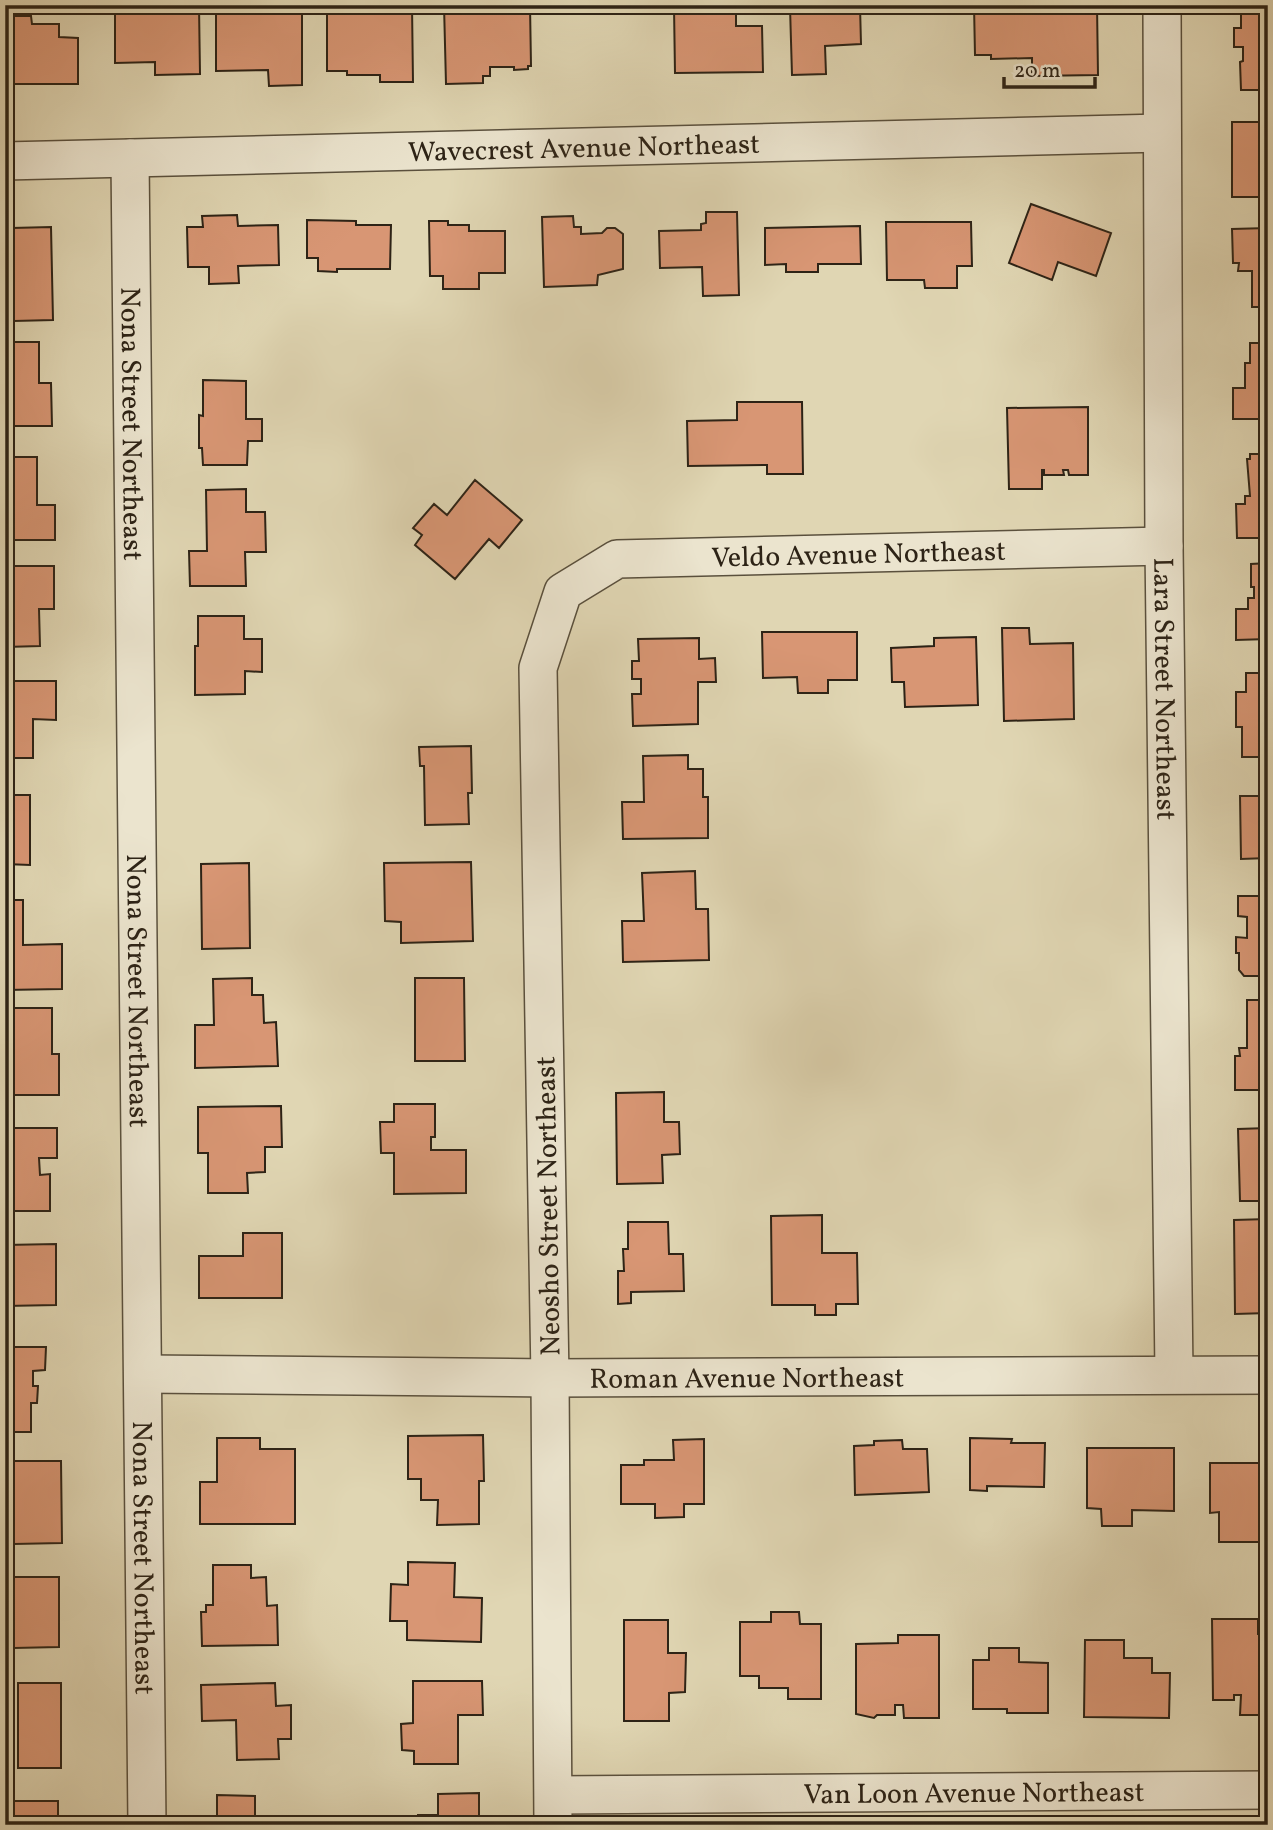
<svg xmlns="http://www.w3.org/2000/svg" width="1273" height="1830" font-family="Vollkorn,serif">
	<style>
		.building { fill: #d89674; stroke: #2d2316; stroke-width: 2 }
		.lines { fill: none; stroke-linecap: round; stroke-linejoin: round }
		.minor-casing { stroke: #5a503d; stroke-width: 40 }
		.minor { stroke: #ebe4ce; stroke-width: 37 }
		.labels { text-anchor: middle; stroke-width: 7; stroke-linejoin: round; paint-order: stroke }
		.street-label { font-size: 28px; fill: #2d2316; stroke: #ebe4ce }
	</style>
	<rect width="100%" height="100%" fill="#e0d6b3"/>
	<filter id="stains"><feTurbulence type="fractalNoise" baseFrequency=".00286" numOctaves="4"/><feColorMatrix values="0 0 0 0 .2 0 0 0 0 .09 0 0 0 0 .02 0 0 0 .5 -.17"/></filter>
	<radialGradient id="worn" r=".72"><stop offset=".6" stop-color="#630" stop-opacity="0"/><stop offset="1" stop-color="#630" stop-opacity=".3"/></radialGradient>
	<path class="building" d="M118,5L199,6L200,74L155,75V62L115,63V8H118Z
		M216,5L302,8V85L269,86L268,70L216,71Z
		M377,5H412L413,82H380V75H347V71H327V13H377Z
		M444,5H530L531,66H528V69L514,70V67H490V76H483V83L446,84Z
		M707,5H736V26H762L763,72L675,73L674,7Z
		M816,5L860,6L861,44L825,46L826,74L792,75L790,7Z
		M974,5H1097L1098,75L1032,76V58L991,59V55H975Z
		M1241,7H1268V90H1241L1240,62L1243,61V47H1234V28H1241Z
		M8,16H31L32,24H59V37L78,38V84H5Z
		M1232,122H1268V197H1232Z
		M1031,204L1111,233L1096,276L1058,262L1052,280L1009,263Z
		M706,212H737L739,295L703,296L702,267L660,268L659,231L701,230V224L706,223Z
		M237,215L238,226L278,225L279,265L238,266L239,283L209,284V267H188L187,227H203L202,216Z
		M573,216L574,227H581V234L602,233L607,228H615L623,234V269L598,275L597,285L544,287L542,217Z
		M307,220L356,221V225H391L390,269H337V272L318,271V258H307Z
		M429,221H448V225H469V231H505V273H479V289H443V276H430Z
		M886,222H971L972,266H957V288H925L924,280H887Z
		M860,226L861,264H818V272H786V264L765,265V228Z
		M51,227L53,320L14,321L13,292H5V252H13L12,228Z
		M1268,228V307H1252V271H1238L1239,263H1233L1232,229Z
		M5,342H39V383H51L52,426H5Z
		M1250,343H1268V419H1233V388H1245V363H1250Z
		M203,380L246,381V419H262V441H248L247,465H203L202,448H199V415L203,416Z
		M737,402H802L803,474H767V465L688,466L687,421L737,420Z
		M1088,407V475H1069L1068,470H1063L1064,475H1044V470H1042V489H1009L1007,408Z
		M1250,454H1268V538H1237L1236,504H1245V496H1250L1247,459H1250Z
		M5,457H37V505H55V540H5Z
		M475,480L522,520L499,548L489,539L455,579L415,545L422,535L413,528L434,504L447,515Z
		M246,489V512H265L266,552H245L246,586H190L189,551H207L206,490Z
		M1268,563V639L1236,640V609H1248V598H1254V587H1251V564Z
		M5,566H54V609H39L40,646L5,647Z
		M198,616H244V639H262V672L245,671V694L195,695V646H198Z
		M1002,628H1029L1030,644L1073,643L1074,719L1004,721Z
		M762,632H857V680H828V693H798L797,677L763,678Z
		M976,637L978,705L905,707L904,682H892L891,648L934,646V638Z
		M699,638V659L715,658L716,682H698V724L633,726L632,694H641V679H632V661H639L638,639Z
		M1246,673H1268V757H1242V727H1236V692H1246Z
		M5,681H56V720L33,719V758H5Z
		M471,746L472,793H468L469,824L425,825L424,766H420L419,747Z
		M688,755V769H703V797H708V838L623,839L622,802H644L643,756Z
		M5,795H30V865L5,864Z
		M1240,796H1268V858L1241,859Z
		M471,862L473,941L401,943V922L385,921L384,863Z
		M249,863L250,948L202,949L201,864Z
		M695,871L696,909H708L709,960L623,962L622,921H644L642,873Z
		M1238,896H1268V976H1244L1239,970V953H1236V937L1247,938V917L1238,916Z
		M5,900H23V945L62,944V989L5,990Z
		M252,978V995H263L264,1023L276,1022L278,1066L195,1068V1025H214L213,979Z
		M415,978H464L465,1061H415Z
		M1247,1000H1268V1090H1235V1056H1240L1239,1048H1247Z
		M5,1008H52V1054H59V1095H5Z
		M664,1092V1122H679L680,1154L662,1155L663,1183L617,1184L616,1093Z
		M394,1104H435V1137H431V1150H466V1193L394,1194V1153H381L380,1122H394Z
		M281,1106L282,1147H265V1172L247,1173L248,1193H208V1153H198V1107Z
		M5,1128H57V1158H39L40,1175L50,1174V1211H5Z
		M1268,1128V1201H1240L1238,1129Z
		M822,1215V1253H857L858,1304H836V1315H815V1305H772L771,1216Z
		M1268,1219V1313L1235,1314L1234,1220Z
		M628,1222H668L669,1254H683L684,1291L631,1292V1303L618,1304V1271H624L623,1249H628Z
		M243,1233H282V1298H199V1256H243Z
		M56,1244V1305L5,1306V1245Z
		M5,1347H46L45,1370L33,1371V1386H38L37,1403H31V1432H5Z
		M483,1435L484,1481H479V1524L437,1525L438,1500H421V1479H408V1436Z
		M217,1438H260V1449H295V1524H200V1482H217Z
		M970,1438L1012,1439L1011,1443H1045L1044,1487L987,1486V1491L970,1490Z
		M704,1439V1504H684V1517L655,1518V1504H621V1465H644V1460H674L673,1440Z
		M902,1440L903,1449H927L929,1492L855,1495L854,1446L874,1445V1441Z
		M1087,1448H1174V1511L1132,1510V1526H1102L1101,1509L1087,1508Z
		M12,1461H61L62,1543L14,1544L13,1513H5V1476H12Z
		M1210,1463H1268V1522H1265V1542H1219V1512L1210,1513Z
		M408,1562L455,1563L454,1597L482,1598L481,1642L407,1640V1621H390L391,1584L408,1585Z
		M213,1565H251V1578L266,1577L267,1606L277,1605L278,1645L202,1646L201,1612H206V1605H213Z
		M5,1577H59V1647L14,1648V1611H5Z
		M771,1612H799L800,1624H821V1699H788V1688H759V1676H740V1622H771Z
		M1212,1619H1258V1634H1268V1715H1240L1241,1695H1234V1700H1213Z
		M624,1620H668V1653H686L685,1692L669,1693V1721H624Z
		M898,1635H939V1718H904L903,1705H895V1715H877L874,1718L856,1714V1644L898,1643Z
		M1085,1640H1124V1658H1152V1673H1170L1169,1718L1084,1717Z
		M989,1648H1019V1662L1048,1663V1713H1007V1709H973V1660H989Z
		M413,1681H482L483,1715H458V1764H414V1751L402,1750L401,1724L413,1723Z
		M18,1683H61V1768H18Z
		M275,1683L276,1706L291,1705V1739H278L279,1759L237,1760L236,1720L202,1721L201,1685Z
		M479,1793V1825H418V1815H438V1794Z
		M217,1795L255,1796V1822L273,1823V1825H217Z
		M5,1801H58V1825H5Z"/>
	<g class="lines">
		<defs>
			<g id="minor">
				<path id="s1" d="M1162,5L1164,546L1174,1374"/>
				<path id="s2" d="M130,158L147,1825"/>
				<path id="s3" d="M5,161L1162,133"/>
				<path id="s4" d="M143,1374L550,1378L1268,1375"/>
				<path id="s5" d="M554,1795L1268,1790"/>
				<path id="s6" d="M553,1825L550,1378L538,668L563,592L617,559L1164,546"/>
			</g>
		</defs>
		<use href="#minor" class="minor-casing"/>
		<use href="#minor" class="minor"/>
	</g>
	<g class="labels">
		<g class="street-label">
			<text dy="10" stroke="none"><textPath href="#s3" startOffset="579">Wavecrest Avenue Northeast</textPath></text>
			<text dy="10" stroke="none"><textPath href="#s2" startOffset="266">Nona Street Northeast</textPath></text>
			<text dy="10" stroke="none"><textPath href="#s6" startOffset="1542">Veldo Avenue Northeast</textPath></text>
			<text dy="10" stroke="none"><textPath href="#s1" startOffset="684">Lara Street Northeast</textPath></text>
			<text dy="10" stroke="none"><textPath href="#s2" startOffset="833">Nona Street Northeast</textPath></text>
			<text transform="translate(547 1206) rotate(-91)" y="10">Neosho Street Northeast</text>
			<text dy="10" stroke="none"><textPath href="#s4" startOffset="604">Roman Avenue Northeast</textPath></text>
			<text dy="10" stroke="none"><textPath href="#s2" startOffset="1400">Nona Street Northeast</textPath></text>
			<text dy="10" stroke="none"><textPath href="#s5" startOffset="420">Van Loon Avenue Northeast</textPath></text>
		</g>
	</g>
	<rect width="1273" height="1830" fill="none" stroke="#e0d6b3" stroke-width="28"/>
	<rect x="7" y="7" width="1259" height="1816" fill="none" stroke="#2d2316" stroke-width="3.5"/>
	<rect x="14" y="14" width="1245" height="1802" fill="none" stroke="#2d2316" stroke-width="2"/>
	<path d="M1004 77v10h91v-10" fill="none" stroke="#2d2316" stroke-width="3.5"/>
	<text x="1014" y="77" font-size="21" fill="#2d2316" stroke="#ebe4ce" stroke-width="5" paint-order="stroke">20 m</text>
	<rect width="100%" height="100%" filter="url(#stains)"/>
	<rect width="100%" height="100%" fill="url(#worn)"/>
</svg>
